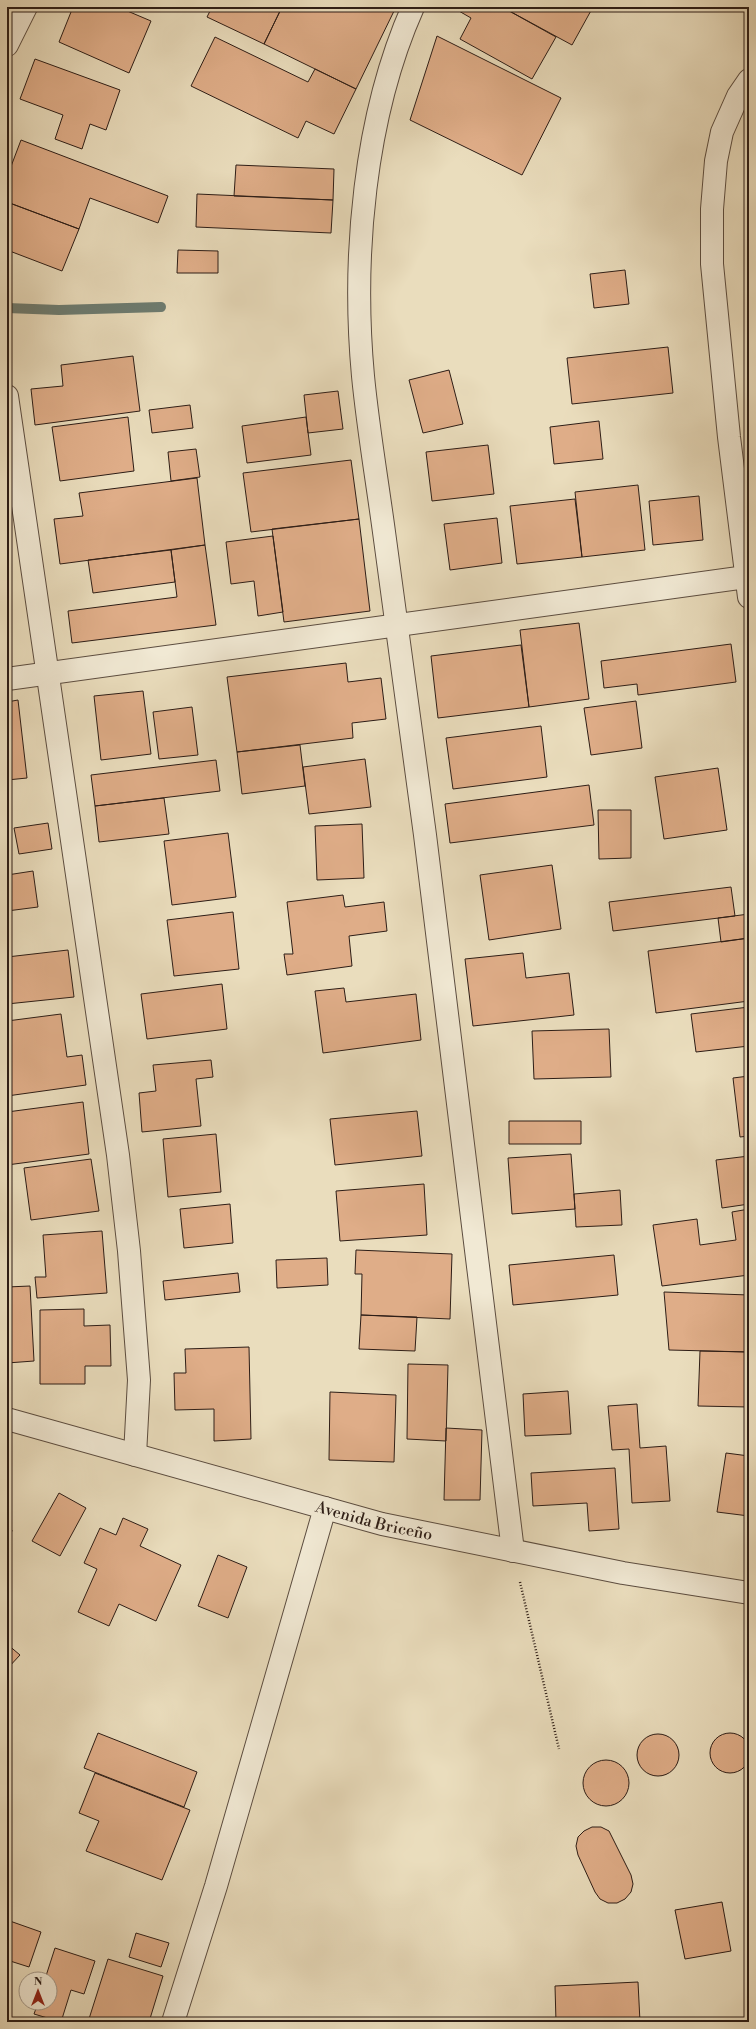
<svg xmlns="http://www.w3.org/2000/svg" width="756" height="2029" font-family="'Libre Bodoni',serif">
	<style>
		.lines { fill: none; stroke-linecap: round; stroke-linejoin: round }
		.stream { stroke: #6d7c71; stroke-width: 10 }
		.building { fill: #dfad88; stroke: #2d1d16 }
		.minor-casing { stroke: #5c4d40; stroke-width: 24 }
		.path { stroke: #2d1d16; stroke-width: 2.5; stroke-dasharray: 1 2; stroke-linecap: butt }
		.minor { stroke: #f1e9d4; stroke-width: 22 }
		.labels { text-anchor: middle; stroke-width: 3; stroke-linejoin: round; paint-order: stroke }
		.street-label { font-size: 16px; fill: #2d1d16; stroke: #f1e9d4 }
	</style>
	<rect width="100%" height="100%" fill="#eaddbd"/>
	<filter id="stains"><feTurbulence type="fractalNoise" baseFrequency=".005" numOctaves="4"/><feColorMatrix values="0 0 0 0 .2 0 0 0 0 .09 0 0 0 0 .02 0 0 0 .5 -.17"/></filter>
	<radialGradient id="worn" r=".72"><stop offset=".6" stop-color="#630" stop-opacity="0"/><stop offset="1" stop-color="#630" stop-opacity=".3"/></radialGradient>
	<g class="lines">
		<path class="stream" d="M7,308L59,310L161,307"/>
	</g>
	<path class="building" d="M73,7H118L151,21L129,73L59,42Z
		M212,7H282L264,44L207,17Z
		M282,7H392L395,9L356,89L264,44Z
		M452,7H502L556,37L532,79L460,39L471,18Z
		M502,7H593L572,45Z
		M437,36L561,98L522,175L410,120Z
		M215,37L308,82L315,69L356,89L334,134L306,121L298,138L191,86Z
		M35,59L120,90L106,130L90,124L82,149L55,139L63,115L20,99Z
		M21,140L168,196L158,223L90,198L79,229L7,202V177Z
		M236,165L334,169L333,200L234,196Z
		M197,194L333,200L331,233L196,227Z
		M7,202L79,229L62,271L7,250Z
		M178,250L218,251V273H177Z
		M625,270L629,304L594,308L590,274Z
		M749,302V335H748L746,303Z
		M668,347L673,393L572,404L567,358Z
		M133,356L140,411L35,425L31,389L63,386L61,365Z
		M449,370L463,424L423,433L409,380Z
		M338,391L343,429L308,433L304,395Z
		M190,405L193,428L152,433L149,410Z
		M128,417L134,471L60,481L52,427Z
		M306,417L311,455L247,463L242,426Z
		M599,421L603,459L554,464L550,427Z
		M488,445L494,494L432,501L426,452Z
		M196,449L200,477L171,481L168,452Z
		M351,460L359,519L251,532L243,473Z
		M197,478L205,545L60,564L54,519L83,516L79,493Z
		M638,485L645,550L582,557L575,492Z
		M699,496L703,540L653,545L649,501Z
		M575,499L582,557L517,564L510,506Z
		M497,518L502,563L450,570L444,524Z
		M359,519L370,611L284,622L272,529Z
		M273,536L283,612L258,616L254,581L231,584L226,542Z
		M205,545L216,625L72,643L68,611L177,597L171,550Z
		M171,550L175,582L93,593L88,560Z
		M579,623L589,699L529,707L520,630Z
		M731,644L736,682L638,695L637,684L604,688L601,661Z
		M521,645L529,707L438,718L431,656Z
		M346,663L348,682L381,678L386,719L352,723L353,738L237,752L227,677Z
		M143,691L151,754L101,760L94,696Z
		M18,700L27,778L7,780V702Z
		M636,701L642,748L591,755L584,708Z
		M192,707L198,755L159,759L153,712Z
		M541,726L547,777L453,789L446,738Z
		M300,745L305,786L242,794L237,752Z
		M365,759L371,807L309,814L303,767Z
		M216,760L220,791L95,806L91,775Z
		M718,768L727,830L664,839L655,777Z
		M589,785L594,825L450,843L445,804Z
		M164,798L169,834L99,842L95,806Z
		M598,810H631V858L599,859Z
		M48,823L52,849L19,854L14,828Z
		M362,824L364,878L317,880L315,826Z
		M228,833L236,897L172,905L164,841Z
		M552,865L561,929L489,940L480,875Z
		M33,871L38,907L7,911V875Z
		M731,887L735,916L613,931L609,902Z
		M343,895L345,907L384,902L387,931L349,936L352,966L287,975L284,954H293L287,902Z
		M233,912L239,969L174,976L167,920Z
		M749,914V938L721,942L718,918Z
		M749,938V1001L656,1013L648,951Z
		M68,950L74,997L7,1004V957Z
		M523,953L526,978L569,973L574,1015L473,1026L465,959Z
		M222,984L227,1029L147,1039L141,994Z
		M344,988L346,1002L416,994L421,1040L323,1053L315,991Z
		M749,1007V1049V1046L696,1052L691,1014Z
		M61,1014L67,1057L82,1055L86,1085L7,1096V1021Z
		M609,1029L611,1077L534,1079L532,1031Z
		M211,1060L213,1077L196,1079L201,1126L142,1132L139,1093L156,1091L153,1065Z
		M749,1076V1136L740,1137L733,1078Z
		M83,1102L89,1154L7,1165V1112Z
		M417,1111L422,1156L335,1165L330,1119Z
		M509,1121H581V1144H509Z
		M216,1134L221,1192L168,1197L163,1139Z
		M571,1154L575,1209L512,1214L508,1158Z
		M749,1156V1204L722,1208L716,1160Z
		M91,1159L99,1211L31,1220L24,1168Z
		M424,1184L427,1235L340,1241L336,1191Z
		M620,1190L622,1225L576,1227L574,1194Z
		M230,1204L233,1243L184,1248L180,1209Z
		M749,1209V1275L662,1286L653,1225L697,1219L700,1245L736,1240L732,1212Z
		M102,1231L107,1293L37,1298L35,1277H46L43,1235Z
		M356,1250L452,1254L450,1319L361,1315L362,1274H355Z
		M614,1255L618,1295L513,1305L509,1265Z
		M327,1258L328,1285L277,1288L276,1260Z
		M238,1273L240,1292L165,1300L163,1281Z
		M30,1286L34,1361L7,1363V1287Z
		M664,1292L749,1295V1352L669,1350Z
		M84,1309V1326L110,1325L111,1366H85V1384H40V1310Z
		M361,1315L417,1317L415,1351L359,1349Z
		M249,1347L251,1439L214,1441V1409L175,1410L174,1373H186L185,1349Z
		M700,1351L749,1352V1407L698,1406Z
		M408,1364L448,1365L446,1441L407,1439Z
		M568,1391L571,1434L525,1436L523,1394Z
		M330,1392L396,1395L394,1462L329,1460Z
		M637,1404L640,1448L666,1446L670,1501L632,1503L629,1449L612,1450L608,1406Z
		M446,1428L482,1430L480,1500H444Z
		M726,1453L749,1456V1516L717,1512Z
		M615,1468L619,1529L589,1531L587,1503L533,1506L531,1473Z
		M59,1493L86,1508L60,1556L32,1541Z
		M123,1518L148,1529L140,1546L181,1565L156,1621L119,1604L109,1626L78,1612L97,1569L84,1563L100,1528L116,1535Z
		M7,1529L12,1530L7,1554Z
		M218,1555L247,1567L228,1618L198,1606Z
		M7,1644L20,1655L7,1669Z
		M98,1733L197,1772L184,1807L84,1768Z
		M710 1753a20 20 0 1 1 40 0a20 20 0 1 1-40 0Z
		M637 1755a21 21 0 1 1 42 0a21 21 0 1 1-42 0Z
		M583 1783a23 23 0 1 1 46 0a23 23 0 1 1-46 0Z
		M95,1773L190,1810L162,1880L86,1851L99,1821L79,1813Z
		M592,1827H601L609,1831L631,1875L633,1884L631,1892L625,1899L617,1903H608L600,1899L595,1892L578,1855L576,1846L578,1837L584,1831Z
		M722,1902L731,1951L685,1959L675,1910Z
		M749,1904V1930L745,1905Z
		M7,1920L41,1932L29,1967L7,1960Z
		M136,1933L169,1943L161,1967L129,1957Z
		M55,1948L95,1961L84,1994L71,1990L61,2022L34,2014L38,2003H50V1979H45Z
		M108,1959L163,1976L149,2022H88Z
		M638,1982L640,2022H556L555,1986Z"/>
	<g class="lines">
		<defs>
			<g id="minor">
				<path d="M413,7C364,117 352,257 363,376C368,428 377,480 384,532C397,633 412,734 425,835C456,1073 484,1312 513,1551"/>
				<path d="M7,45L26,7"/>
				<path d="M749,80L738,96L722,132L716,161L712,209V264L729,437L749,597"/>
				<path d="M7,396L118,1155L129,1251L139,1380L135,1455"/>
				<path d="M7,679L746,577"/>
				<path id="s1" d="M7,1419L382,1524L623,1573L749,1593"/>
				<path d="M173,2022L216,1886L325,1508"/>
			</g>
		</defs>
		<use href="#minor" class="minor-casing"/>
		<path class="path" d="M520,1582L559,1749"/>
		<use href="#minor" class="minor"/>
	</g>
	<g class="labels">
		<g class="street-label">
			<text dy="6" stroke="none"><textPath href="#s1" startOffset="381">Avenida Briceño</textPath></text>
		</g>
	</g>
	<rect width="756" height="2029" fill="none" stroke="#eaddbd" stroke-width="24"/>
	<rect x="8" y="8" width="740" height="2013" fill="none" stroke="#2d1d16" stroke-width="2"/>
	<rect x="12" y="12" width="732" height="2005" fill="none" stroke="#2d1d16"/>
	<g transform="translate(38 1991)"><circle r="19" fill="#f1e9d4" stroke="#a39788"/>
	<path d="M0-3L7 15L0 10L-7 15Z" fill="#8f2418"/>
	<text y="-6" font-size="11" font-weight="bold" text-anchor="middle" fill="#2d1d16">N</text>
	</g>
	<rect width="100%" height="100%" filter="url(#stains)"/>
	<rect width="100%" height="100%" fill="url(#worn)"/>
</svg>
